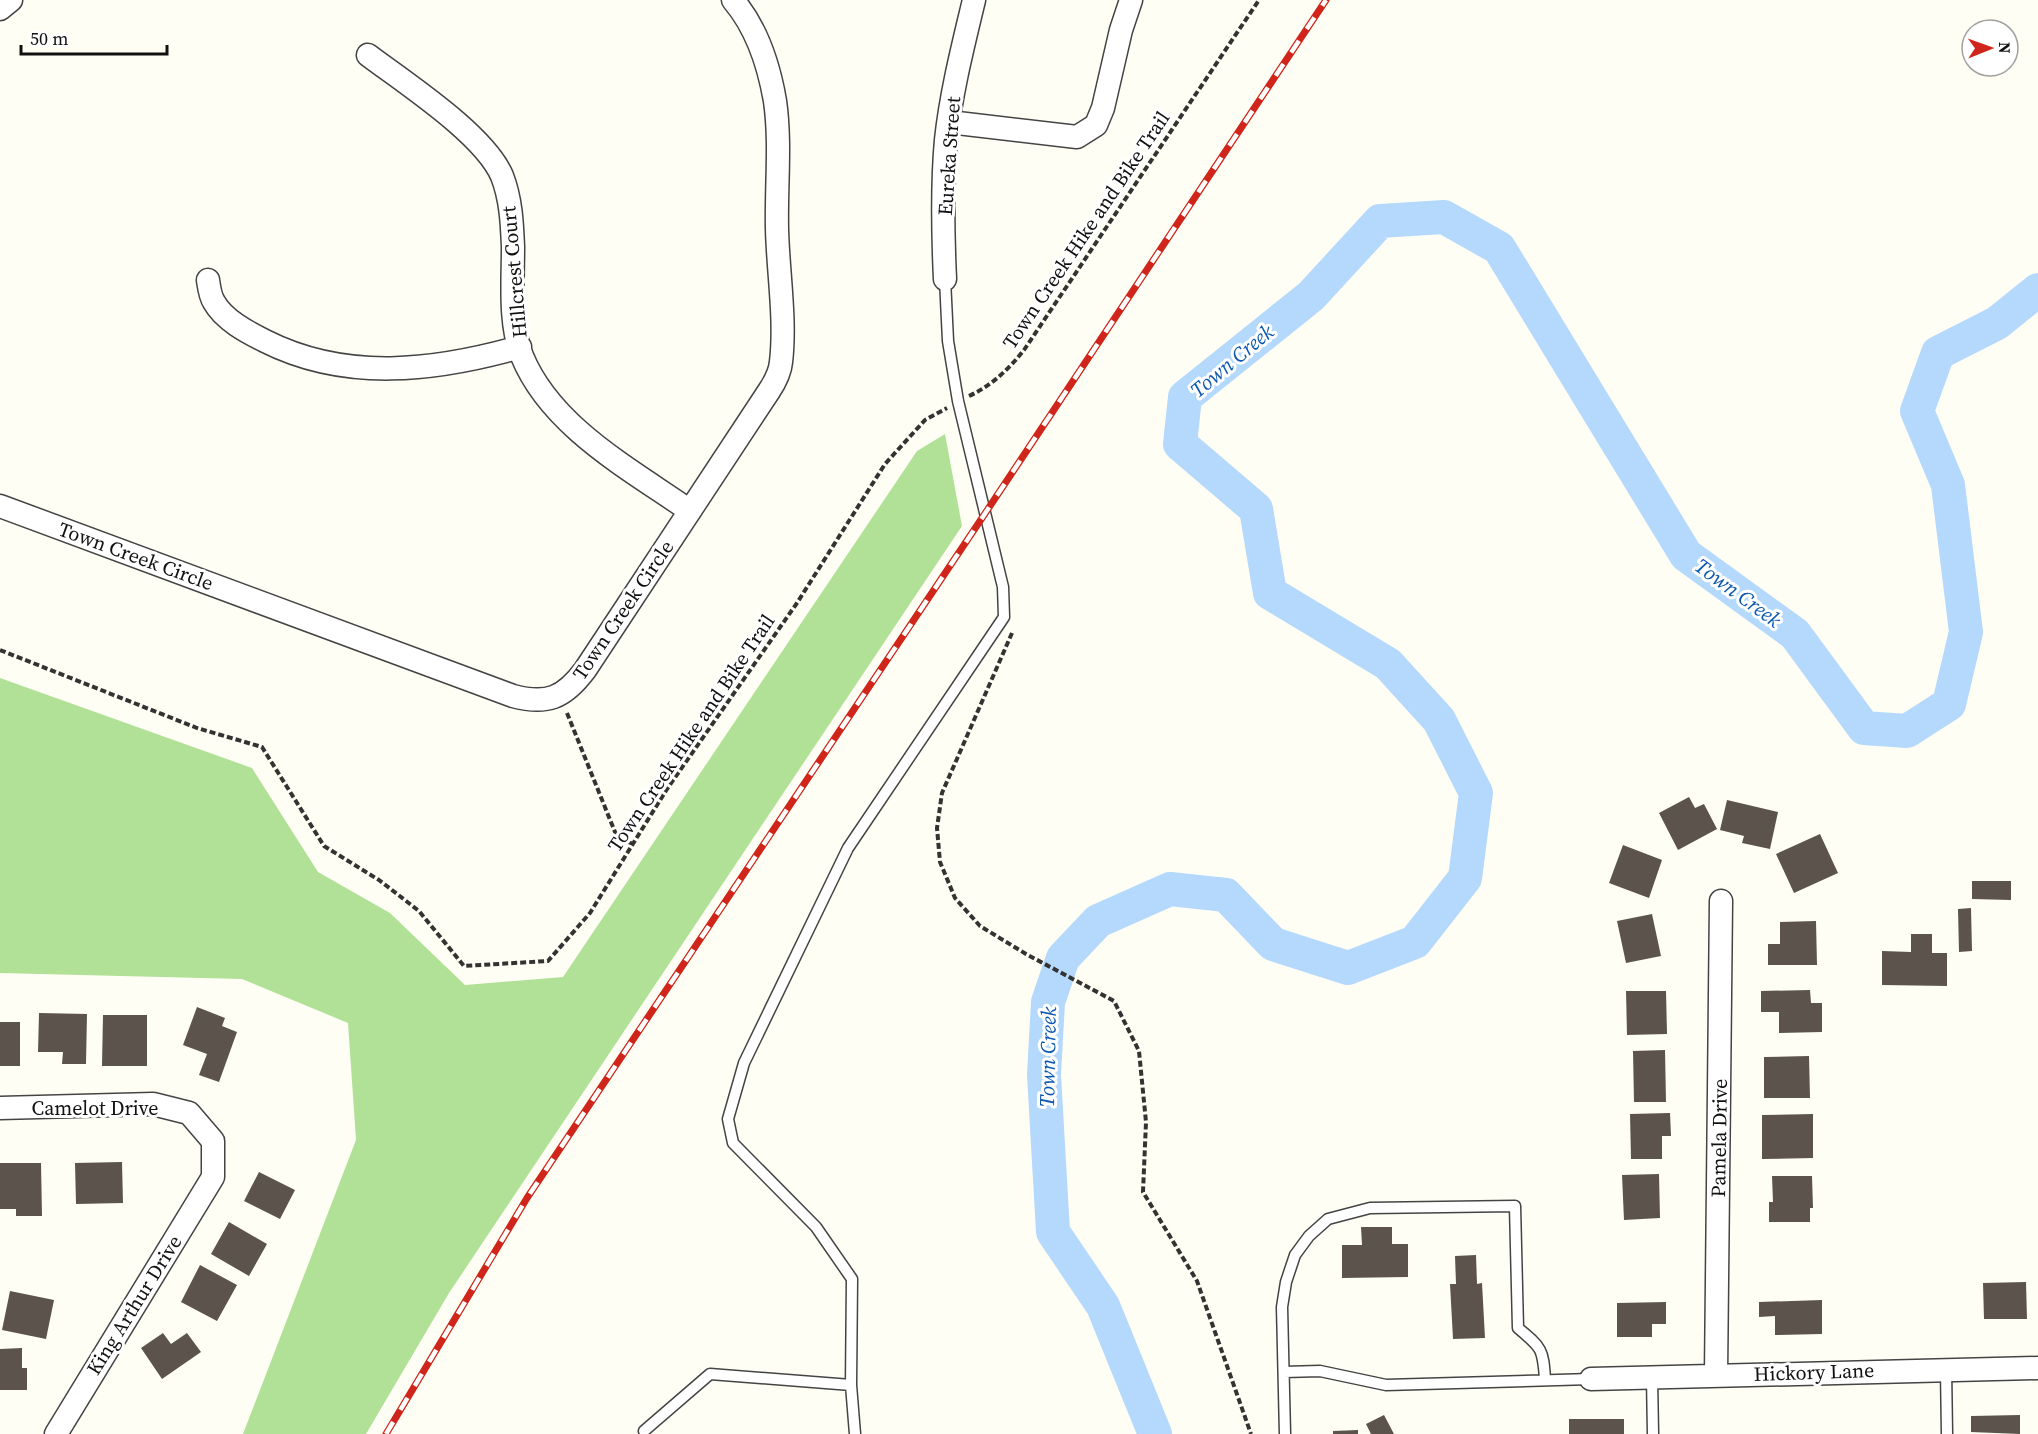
<svg xmlns="http://www.w3.org/2000/svg" width="2038" height="1434" font-family="'Source Serif 4',serif">
	<style>
		.forest { fill: #b0e197 }
		.lines { fill: none; stroke-linecap: round; stroke-linejoin: round }
		.river { stroke: #b4d9fc; stroke-width: 34 }
		.building { fill: #5b534c }
		.service-casing { stroke: #444; stroke-width: 13 }
		.minor-casing { stroke: #444; stroke-width: 25 }
		.path { stroke: #333; stroke-width: 4; stroke-dasharray: 6 3; stroke-linecap: butt }
		.service { stroke: #fff; stroke-width: 10 }
		.minor { stroke: #fff; stroke-width: 22 }
		.rail-casing { stroke: #cf251a; stroke-width: 7 }
		.rail { stroke: #fff; stroke-width: 4.5; stroke-dasharray: 14; stroke-linecap: butt }
		.labels { text-anchor: middle; stroke-width: 6; stroke-linejoin: round; paint-order: stroke }
		.street-label { font-size: 20px; fill: #111; stroke: #fff }
		.water-label { font-size: 21px; font-style: italic; fill: #0c57b0; stroke: #fff }
	</style>
	<rect width="100%" height="100%" fill="#fffef4"/>
	<path class="forest" d="M945,434L962,526L449,1293L366,1434H243L356,1140L348,1023L242,979L0,973V678L252,768L318,872L390,913L465,985L563,977L917,451Z"/>
	<g class="lines">
		<path class="river" d="M1155,1434L1103,1306L1053,1232L1044,1075L1048,1002L1063,958L1098,921L1170,889L1226,895L1273,944L1348,968L1415,942L1465,878L1476,793L1439,720L1388,664L1270,593L1256,509L1180,444L1185,397L1311,296L1380,221L1444,217L1499,248L1686,555L1795,634L1864,728L1907,731L1949,704L1966,632L1948,485L1917,411L1938,353L1997,323L2038,290"/>
	</g>
	<path class="building" d="M1689,797L1695,808L1704,804L1717,829L1678,850L1659,813Z
		M1727,800L1778,812L1770,849L1742,843L1744,836L1720,830Z
		M1820,834L1838,873L1794,893L1776,854Z
		M1623,845L1662,860L1649,898L1609,883Z
		M1972,881H2011V900L1972,899Z
		M1971,908L1972,951L1959,952L1958,909Z
		M1652,914L1661,956L1626,963L1617,921Z
		M1816,921L1817,965H1768V944H1780V922Z
		M1911,934H1932V953H1947V986L1882,985V951L1911,952Z
		M1810,990L1811,1003H1822V1032L1779,1033V1012H1761V991Z
		M1626,991H1666L1667,1034L1627,1035Z
		M197,1007L225,1018L222,1026L237,1032L219,1082L199,1075L207,1054L183,1045Z
		M39,1013L87,1014L86,1064H62L63,1052H38Z
		M103,1015H147V1066H102Z
		M0,1022H20V1066H0Z
		M1665,1050L1666,1102H1634L1633,1051Z
		M1809,1056L1810,1098H1764V1057Z
		M1670,1113L1671,1136H1662V1159H1631L1630,1114Z
		M1813,1114V1158L1762,1159V1115Z
		M122,1162L123,1203L76,1204L75,1163Z
		M0,1163H41L42,1216H16V1209H0Z
		M259,1172L295,1190L280,1219L244,1201Z
		M1659,1174L1660,1218L1624,1220L1622,1175Z
		M1772,1176H1812L1813,1208H1810V1222H1769V1202H1773Z
		M229,1222L267,1244L249,1276L211,1254Z
		M1361,1227H1392V1244H1408V1277L1342,1278V1245H1362Z
		M1476,1255L1477,1284L1482,1283L1485,1338L1453,1339L1450,1284H1456L1455,1256Z
		M200,1265L237,1285L217,1321L181,1302Z
		M2026,1282L2027,1319H1984L1983,1283Z
		M10,1291L54,1300L46,1339L2,1330Z
		M1822,1300V1334L1775,1335V1316L1759,1317V1302Z
		M1666,1302V1324H1652V1337H1617V1303Z
		M163,1333L171,1344L187,1333L201,1352L162,1379L141,1348Z
		M22,1348V1368H27V1390H0V1349Z
		M1384,1415L1394,1434H1371L1366,1424Z
		M2020,1415V1434L1971,1432V1416Z
		M1569,1419H1624V1434H1569Z
		M1358,1430V1434H1333V1431Z"/>
	<g class="lines">
		<defs>
			<path id="service" d="M1946,1369L1947,1434
				M1284,1372L1320,1371L1386,1385L1591,1379
				M1652,1377L1653,1434
				M644,1431L710,1374L851,1385
				M855,1434L851,1385L852,1279L816,1227L733,1143L728,1119L744,1063L848,848L1004,617L1003,587L958,401L948,341L945,279
				M1285,1434L1282,1307L1286,1282L1295,1255L1309,1236L1328,1219L1370,1208L1515,1206L1518,1328C1542,1348 1543,1349 1545,1379"/>
			<path id="minor" d="M0,9L11,0
				M368,55C405,83 484,134 502,176C511,199 512,223 513,247C513,282 509,323 522,356C551,427 630,469 690,511
				M949,122L1077,137L1096,125L1103,108L1121,30L1131,0
				M945,279C943,236 942,184 946,140C951,93 963,46 974,0
				M208,280C209,287 210,296 214,302C224,320 247,332 265,341C346,382 435,371 520,347
				M0,506L513,696C547,705 564,698 585,670L769,391C775,382 780,373 781,362C786,319 778,272 777,229C776,186 781,143 775,101C769,66 756,27 733,0
				M0,1108L153,1104L189,1113L213,1141V1177L56,1434
				M1716,1375L1721,901
				M1591,1379L2038,1368"/>
		</defs>
		<use href="#service" class="service-casing"/>
		<use href="#minor" class="minor-casing"/>
		<path class="path" d="M969,396C991,386 1009,369 1024,350L1259,0
			M1012,633L942,793L937,828L940,862L955,898L980,926L1026,954L1114,1001L1139,1051L1146,1122L1143,1192L1197,1281L1251,1434
			M0,650L197,728L262,747L324,846L379,880L419,911L464,966L548,961L590,913L667,789L797,603L885,464L925,420L947,408
			M567,713L617,837L633,844"/>
		<use href="#service" class="service"/>
		<use href="#minor" class="minor"/>
		<defs>
			<path id="rail" d="M386,1434L527,1198L984,515L1326,0"/>
		</defs>
		<use href="#rail" class="rail-casing"/>
		<use href="#rail" class="rail"/>
	</g>
	<g class="labels">
		<g class="street-label">
			<text transform="translate(949 156) rotate(-86)" y="7">Eureka Street</text>
			<text transform="translate(1086 230) rotate(-56)" y="7">Town Creek Hike and Bike Trail</text>
			<text transform="translate(514 272) rotate(-95)" y="7">Hillcrest Court</text>
			<text transform="translate(136 556) rotate(20)" y="7">Town Creek Circle</text>
			<text transform="translate(623 610) rotate(-56)" y="7">Town Creek Circle</text>
			<text transform="translate(691 733) rotate(-56)" y="7">Town Creek Hike and Bike Trail</text>
			<text x="95" y="1115">Camelot Drive</text>
			<text transform="translate(1719 1138) rotate(-89)" y="7">Pamela Drive</text>
			<text transform="translate(134 1305) rotate(-58)" y="7">King Arthur Drive</text>
			<text transform="translate(1814 1372) rotate(-2)" y="7">Hickory Lane</text>
		</g>
		<g class="water-label">
			<text transform="translate(1232 361) rotate(-40)" y="7">Town Creek</text>
			<text transform="translate(1738 593) rotate(36)" y="7">Town Creek</text>
			<text transform="translate(1048 1057) rotate(-89)" y="7">Town Creek</text>
		</g>
	</g>
	<g transform="translate(1990 48) rotate(89)"><circle r="28" fill="#ffffff" stroke="#a0a0a0" stroke-width="1.5"/>
	<path d="M0-4.5L10 22L0 15L-10 22Z" fill="#cf251a"/>
	<text y="-9" font-size="16" font-weight="bold" text-anchor="middle" fill="#111111">N</text>
	</g>
	<path d="M21 45v9h146v-9" fill="none" stroke="#111111" stroke-width="3"/>
	<text x="30" y="45" font-size="18" fill="#111111" stroke="#ffffff" stroke-width="4.5" paint-order="stroke">50 m</text>
</svg>
